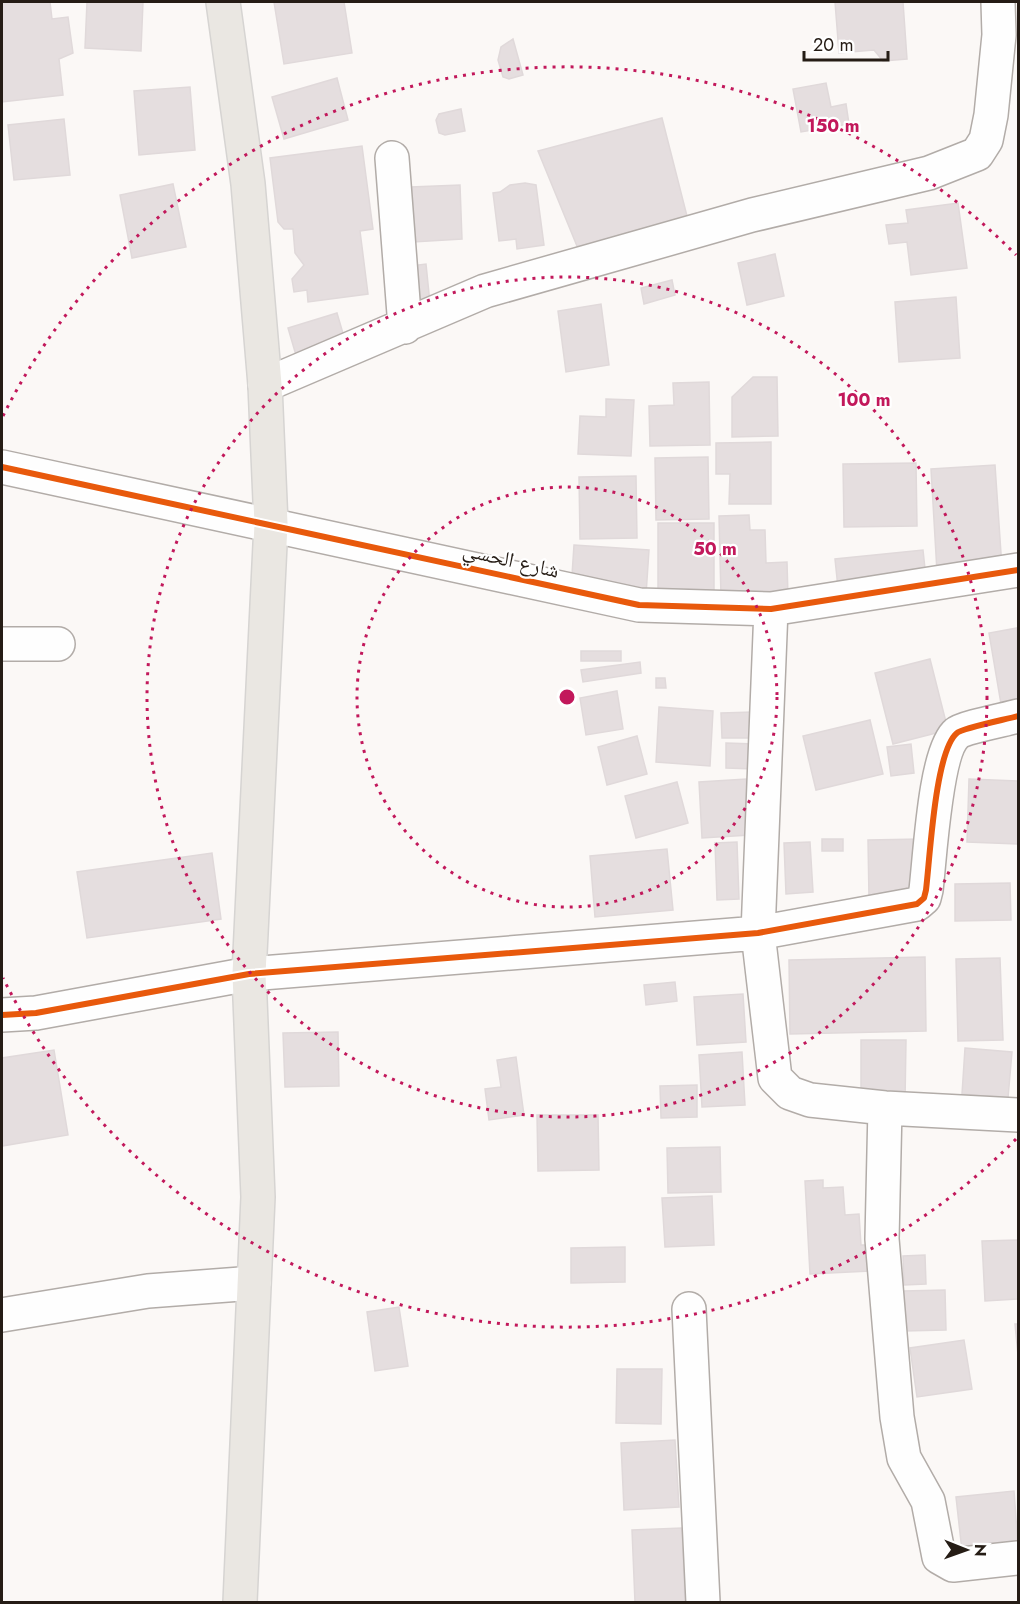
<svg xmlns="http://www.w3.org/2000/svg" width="1020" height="1604" font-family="Jost,'Noto Naskh Arabic',sans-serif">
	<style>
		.building { fill: #e5dedf; stroke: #e0d9da; stroke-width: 1.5 }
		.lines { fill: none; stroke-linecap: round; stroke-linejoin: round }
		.minor-casing { stroke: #b2aca8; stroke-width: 36 }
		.major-casing { stroke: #d6d4d2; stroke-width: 36 }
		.minor { stroke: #fefefe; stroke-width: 33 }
		.major { stroke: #eae7e2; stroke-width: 33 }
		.cycleway-casing { stroke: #fff; stroke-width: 10 }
		.cycleway { stroke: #e8590c; stroke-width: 6 }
		.ring { fill: none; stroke: #c2185b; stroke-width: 3; stroke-dasharray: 3 6 }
		.labels { text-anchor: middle; stroke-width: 4.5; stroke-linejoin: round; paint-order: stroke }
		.street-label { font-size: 21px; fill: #251c15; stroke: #fff }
		.centre { fill: #c2185b; stroke: #fff; stroke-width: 3 }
		.ring-label { font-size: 18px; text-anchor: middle; font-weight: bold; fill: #c2185b; stroke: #fff; stroke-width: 4.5; stroke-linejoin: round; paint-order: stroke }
	</style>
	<rect width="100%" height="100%" fill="#fbf8f6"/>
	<path class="building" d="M2,2H50L52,19L68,17L73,53L59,59L63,95L2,102Z
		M87,2H143L141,51L85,48Z
		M274,2H344L352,53L284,64Z
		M835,2H903L907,59L883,61L874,50L839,53Z
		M513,39L523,75L509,79L503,77L498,60L501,47Z
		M337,78L348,120L284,139L272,97Z
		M826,83L831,107L846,104L849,124L801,132L793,89Z
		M190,87L195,150L139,155L134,91Z
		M461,109L465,131L445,135L439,133L436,120L439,114Z
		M662,118L688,220L596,249L577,246L538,151Z
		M64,119L70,175L14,180L8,125Z
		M362,146L373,229L360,231L368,294L308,302L307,290L294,292L292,279L304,265L295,253L293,229H284L278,222L270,158Z
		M525,183L536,185L544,245L517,249L516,239L499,241L493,193L500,192L510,185Z
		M173,184L186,247L132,258L120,195Z
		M460,185L462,239L413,242L411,187Z
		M958,203L967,268L911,275L907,242L889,244L886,225L908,223L906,210Z
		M775,254L784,296L747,305L738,263Z
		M426,264L430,303L415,305L411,266Z
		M672,280L675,295L644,304L641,288Z
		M956,297L960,358L899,362L895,302Z
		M601,304L609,365L566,372L558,311Z
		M337,313L347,347L298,362L288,328Z
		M753,377H777L778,436L732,437V397Z
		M709,382L710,445L650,446L649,406L674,405L673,383Z
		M606,399L634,400L631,456L578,454L580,416L606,417Z
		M771,442V504H729L730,474H716V443Z
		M708,457L709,519L656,520L655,458Z
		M916,463L917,526L844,527L843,464Z
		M995,465L1002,568L937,572L931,469Z
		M636,476L637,538L580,539L579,477Z
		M749,515L750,530H765L766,563L787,562L788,596L721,597L719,516Z
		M658,523H714V595H658Z
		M574,545L649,550L646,595L571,590Z
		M923,550L926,578L838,588L835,559Z
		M1017,628L1018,701L1001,704L989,633Z
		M581,651H621V661H581Z
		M930,659L948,730L893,744L875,673Z
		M640,662L641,673L583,682L581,670Z
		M656,678H665L666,688H656Z
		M617,691L623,729L586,735L580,698Z
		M659,707L713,711L710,766L656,762Z
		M753,712V738H722L721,713Z
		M870,720L883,774L816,790L803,736Z
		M637,736L647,774L607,785L598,747Z
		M726,743L755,744L754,769L726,768Z
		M911,744L914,773L891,776L887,747Z
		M746,779L750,835L702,838L699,782Z
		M969,779L1018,781V844L967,842Z
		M677,782L688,823L636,838L625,796Z
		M822,839H843V851H822Z
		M920,839L921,896L869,898L868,840Z
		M737,842L739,899L717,900L715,843Z
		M810,842L813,892L786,894L784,843Z
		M667,849L673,910L595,917L590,856Z
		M212,853L221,919L87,938L77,872Z
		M1010,883L1011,920L955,921V884Z
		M925,957L926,1031L790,1034L789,960Z
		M1000,958L1003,1040L958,1041L956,959Z
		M675,982L677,1001L646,1005L644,985Z
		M743,994L746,1042L697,1045L694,997Z
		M338,1032L339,1086L285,1087L283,1033Z
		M861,1040H906L905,1102H861Z
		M965,1048L1012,1052L1008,1098L962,1094Z
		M54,1050L68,1135L2,1146V1058Z
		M742,1052L745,1105L702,1107L699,1055Z
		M516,1057L524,1115L489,1120L485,1089L501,1087L497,1060Z
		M697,1085V1117L661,1118L660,1086Z
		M537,1115H598L599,1170L538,1171Z
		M720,1147L721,1192L668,1193L667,1148Z
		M823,1180V1188L843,1187L845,1215L859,1214L861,1245H869L870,1271L810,1274L805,1181Z
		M712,1196L714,1245L665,1247L662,1198Z
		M1018,1240V1299L985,1301L982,1241Z
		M625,1247V1282L571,1283V1248Z
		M925,1255L926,1284L904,1285L903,1256Z
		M945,1290L946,1330L904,1331L903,1291Z
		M399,1307L408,1366L375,1371L367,1312Z
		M1015,1324H1018V1355Z
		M964,1340L972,1389L917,1397L910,1348Z
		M617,1369H662L661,1424L616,1423Z
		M675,1440L679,1507L624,1510L621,1443Z
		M1014,1491L1018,1546L962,1551L956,1497Z
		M682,1528L685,1602H635L632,1530Z"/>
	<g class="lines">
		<defs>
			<path id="minor" d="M392,158L405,327
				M265,385L485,291L752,215L929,173L977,154L986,140L991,115L999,35L998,2
				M2,467L639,605L771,609L1018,570
				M771,609L758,933L775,1078L790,1093L810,1100L885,1108L1018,1115
				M2,644H58
				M2,1015L36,1013L249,974L758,933L917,904L924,898L926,890C930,858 935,751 957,733C962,728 1008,719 1018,716
				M885,1108L882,1239L897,1417L904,1458L928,1501L939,1557L953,1565L1018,1558
				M689,1309L703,1602
				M2,1315L148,1291L254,1283"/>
			<path id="major" d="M223,2L248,184L265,385L271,524L249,974L258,1197L240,1602"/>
		</defs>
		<use href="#minor" class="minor-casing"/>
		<use href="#major" class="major-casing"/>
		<use href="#minor" class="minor"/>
		<use href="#major" class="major"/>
		<defs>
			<path id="cycleway" d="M2,467L639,605L771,609L1018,570
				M2,1015L36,1013L249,974L758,933L917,904L924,898L926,890C930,858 935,751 957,733C962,728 1008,719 1018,716"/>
		</defs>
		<use href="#cycleway" class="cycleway-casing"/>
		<use href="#cycleway" class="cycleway"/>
	</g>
	<g class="ring">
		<circle cx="567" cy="697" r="210"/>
		<circle cx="567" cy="697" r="420"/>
		<path d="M1016 1139A630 630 0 0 1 3 978M3 416A630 630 0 0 1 1016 255"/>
	</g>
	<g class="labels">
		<g class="street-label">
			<text transform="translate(511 560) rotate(13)" y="7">شارع الحسي</text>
		</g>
	</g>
	<circle cx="567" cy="697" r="9" class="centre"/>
	<g class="ring-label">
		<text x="833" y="132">150 m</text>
		<text x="864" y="406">100 m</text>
		<text x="715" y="555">50 m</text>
	</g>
	<rect width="1020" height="1604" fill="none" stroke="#251c15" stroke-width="6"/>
	<g transform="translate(966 1550) rotate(91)" stroke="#ffffff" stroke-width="4.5" paint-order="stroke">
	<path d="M0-4.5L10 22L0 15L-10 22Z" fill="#251c15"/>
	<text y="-9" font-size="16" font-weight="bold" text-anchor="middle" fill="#251c15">N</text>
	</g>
	<path d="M804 51v9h84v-9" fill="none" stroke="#251c15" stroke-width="3"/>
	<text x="813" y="51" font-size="18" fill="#251c15" stroke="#ffffff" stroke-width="4.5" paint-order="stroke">20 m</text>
</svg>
